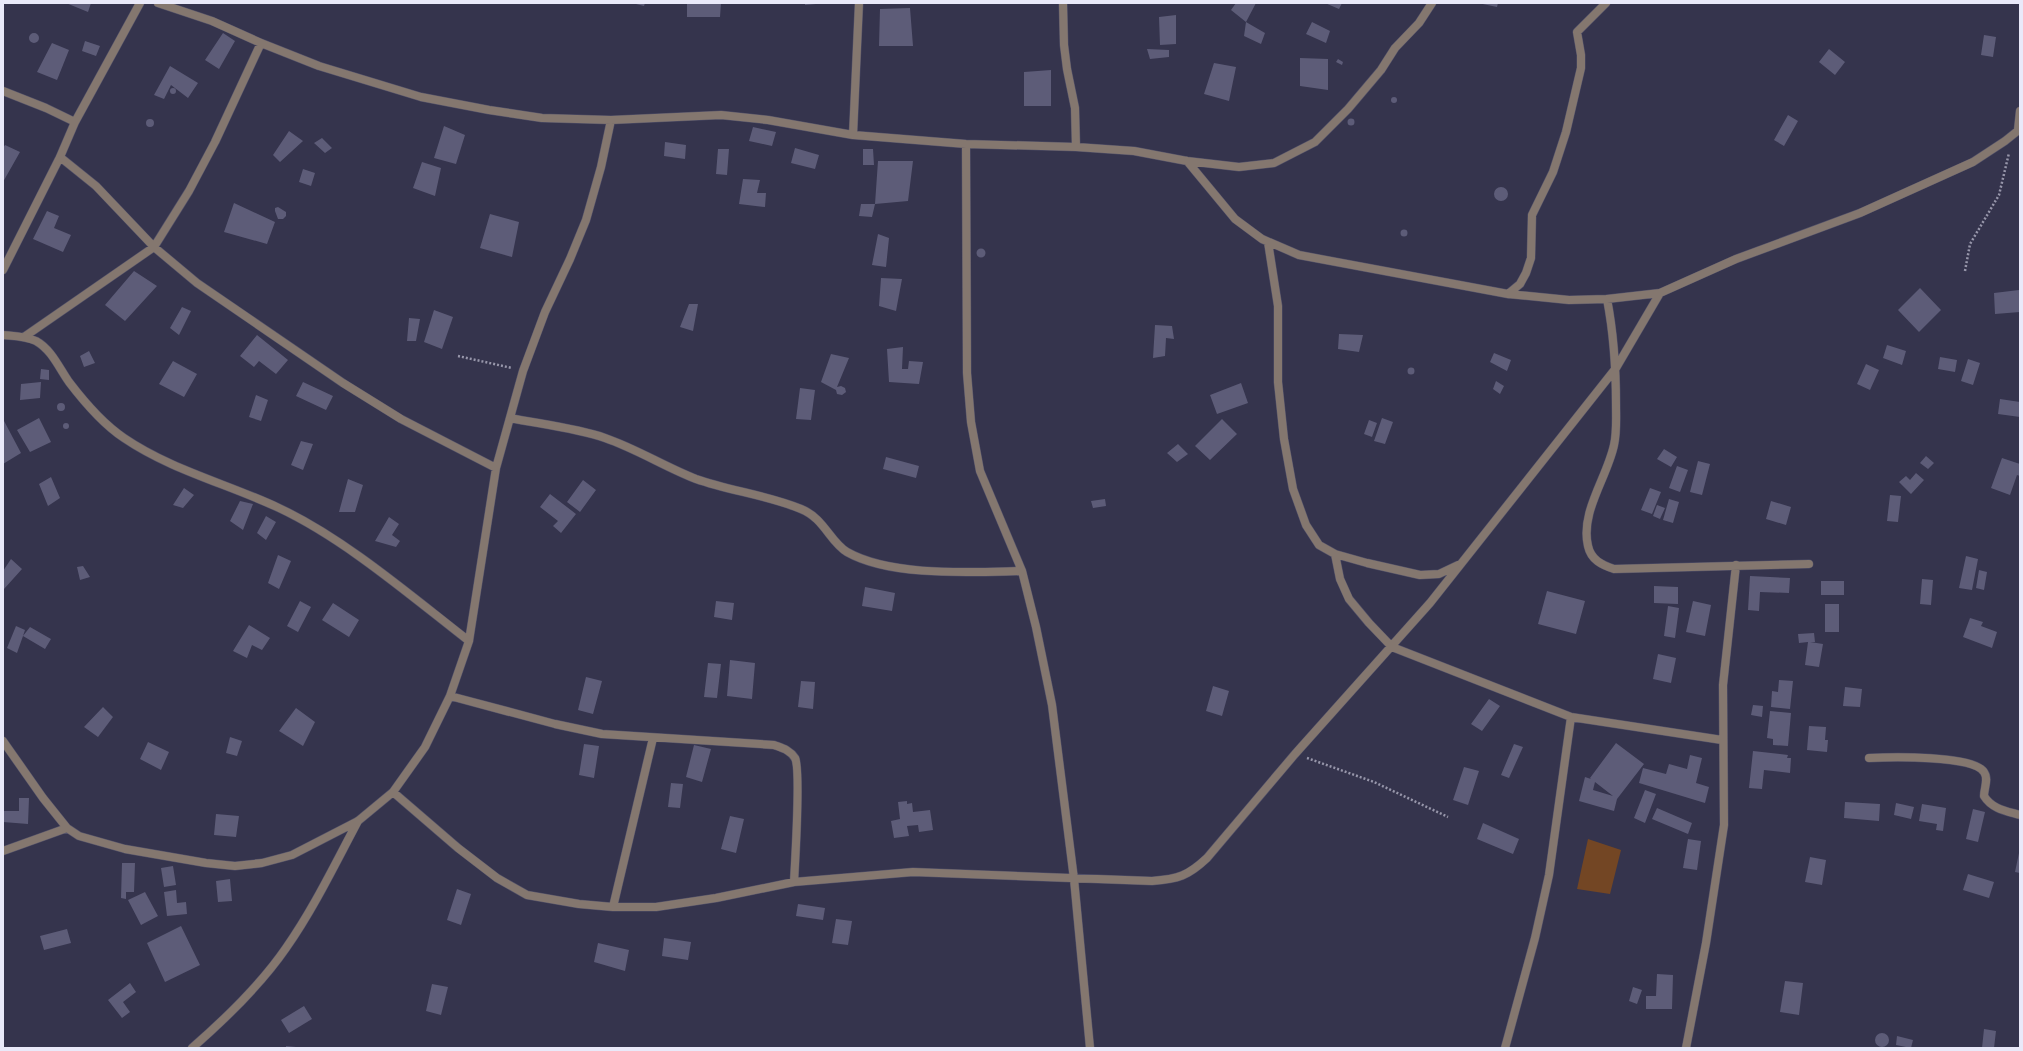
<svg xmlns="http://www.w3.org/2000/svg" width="2023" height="1051" font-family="Inter,sans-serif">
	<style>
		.green { fill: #734624 }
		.building { fill: #5d5c78; fill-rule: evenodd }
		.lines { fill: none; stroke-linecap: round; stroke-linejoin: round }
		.street-casing { stroke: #525169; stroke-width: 9 }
		.path { stroke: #9796aa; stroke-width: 2.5; stroke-dasharray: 2 2; stroke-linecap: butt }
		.street { stroke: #84776f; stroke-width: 8 }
	</style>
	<rect width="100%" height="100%" fill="#35344d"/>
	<path class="green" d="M1588,839L1621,850L1610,894L1577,889Z"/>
	<path class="building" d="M66,3H91L88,12Z
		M632,3H645L644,6Z
		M687,3H721L720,17H687Z
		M805,3H816V4L805,5Z
		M1236,3H1256L1246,22L1231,10Z
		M1325,3H1342L1339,9Z
		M1478,3H1498L1497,7Z
		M910,8L913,46H879L880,9Z
		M1176,15V44L1160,45L1159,17Z
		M1246,22L1265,33L1261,44L1244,36Z
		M1312,22L1330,31L1326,43L1306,34Z
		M29 38a5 5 0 1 1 10 0a5 5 0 1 1-10 0Z
		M223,33L235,41L219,69L205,60Z
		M1984,35L1996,37L1993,57L1981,55Z
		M85,41L100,46L96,56L82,51Z
		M52,43L69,50L57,80L37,72Z
		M1147,49L1169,50V57L1150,59Z
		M1829,49L1845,62L1835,75L1819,62Z
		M1300,58L1328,59V90L1300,86Z
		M1338,59L1343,62L1342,65L1336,62Z
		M1214,63L1236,67L1229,101L1204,94Z
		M170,66L198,83L188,98L171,85L164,99L154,95Z
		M1051,70V106H1024V72Z
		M170 91a3 3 0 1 1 6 0a3 3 0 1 1-6 0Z
		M1391 100a3 3 0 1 1 6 0a3 3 0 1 1-6 0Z
		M1788,115L1798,121L1784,146L1774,140Z
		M1347.5 122a3.5 3.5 0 1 1 7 0a3.5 3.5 0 1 1-7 0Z
		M146 123a4 4 0 1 1 8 0a4 4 0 1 1-8 0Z
		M444,126L465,135L456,164L434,158Z
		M753,127L776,132L772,146L749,141Z
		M289,131L303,141L280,162L273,155Z
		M322,138L332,148L325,153L314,143Z
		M665,142L686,145L685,159L664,156Z
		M5,145L20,152L3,182V148Z
		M795,148L819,155L815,169L791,163Z
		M718,149H729L727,175L716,174Z
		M863,149H873L874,165H863Z
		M878,161H913L908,201L875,204Z
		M422,162L441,168L435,196L413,188Z
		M303,169L315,173L311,186L299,182Z
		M743,179L760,180L757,193H766L765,207L739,204Z
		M1494 194a7 7 0 1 1 14 0a7 7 0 1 1-14 0Z
		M234,203L275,222L267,244L224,232Z
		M861,204H875L872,217L859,216Z
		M278,207L286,212V216L283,219H278L275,211V208Z
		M47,211L59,216L54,228L71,235L63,252L33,239Z
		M490,214L519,222L512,257L480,248Z
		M1400.5 233a3.5 3.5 0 1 1 7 0a3.5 3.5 0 1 1-7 0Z
		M878,234L889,238L886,267L872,265Z
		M976.5 253a4.5 4.5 0 1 1 9 0a4.5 4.5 0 1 1-9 0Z
		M134,271L157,286L125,321L105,305Z
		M881,278L902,279L896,311L879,306Z
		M1920,288L1941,310L1919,332L1898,310Z
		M2019,290L2020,312L1995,314L1994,293Z
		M689,304H698L693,331L680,327Z
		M182,307L191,311L179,335L170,328Z
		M434,310L453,317L442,349L424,342Z
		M409,318L420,319L416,341H407Z
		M1155,325L1172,326L1174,339L1166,338L1165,356L1153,358Z
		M1339,334L1363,335L1359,352L1338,349Z
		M257,335L288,360L276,374L259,361L254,367L240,356Z
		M1887,345L1906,351L1902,365L1883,358Z
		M903,347L902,369H908L909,361L923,362L919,384L889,382L887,349Z
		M89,351L95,363L84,367L80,356Z
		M1494,353L1511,360L1507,371L1490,362Z
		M831,354L849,358L837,387L841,386L845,388L846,392L842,395L837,394L836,390L821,382Z
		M1940,357L1957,360L1955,372L1938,369Z
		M1968,359L1980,363L1973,385L1961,381Z
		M173,361L197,374L184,397L159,384Z
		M1866,364L1879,370L1870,390L1857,384Z
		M1407.5 371a3.5 3.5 0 1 1 7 0a3.5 3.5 0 1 1-7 0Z
		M41,369L49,370V380L40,379Z
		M1496,381L1504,386L1500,394L1493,389Z
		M41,382L40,398L20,400L21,384Z
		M303,382L333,396L326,410L296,396Z
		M1241,383L1248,403L1217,414L1210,395Z
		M800,388L815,390L811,420L796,419Z
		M256,395L268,400L261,421L249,417Z
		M2000,399L2020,402V417L1998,414Z
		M57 407a4 4 0 1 1 8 0a4 4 0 1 1-8 0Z
		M39,418L51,442L30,452L17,430Z
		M1382,418L1393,422L1385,444L1374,441Z
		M3,419L21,453L3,464Z
		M1222,419L1237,434L1210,460L1195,446Z
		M1369,420L1377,423L1372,437L1364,434Z
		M63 426a3 3 0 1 1 6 0a3 3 0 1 1-6 0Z
		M301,441L313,444L303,470L291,465Z
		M1178,444L1188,454L1177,462L1167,453Z
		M1664,449L1677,457L1671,467L1657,459Z
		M1926,456L1934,463L1928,469L1920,463Z
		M886,457L919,466L916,478L883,469Z
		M2002,458L2020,464V476L2017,475L2010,495L1991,488Z
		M1698,461L1710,464L1702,495L1690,492Z
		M1677,466L1688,470L1680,492L1669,488Z
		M1916,473L1924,480L1911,494L1899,482L1906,476L1910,480Z
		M51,477L60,498L48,506L39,484Z
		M348,479L363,485L355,512H339Z
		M583,480L596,490L580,512L567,502Z
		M184,488L194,495L183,508L173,505Z
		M1650,488L1661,492L1652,514L1641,510Z
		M550,494L576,514L561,533L553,526L558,521L540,507Z
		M1890,495L1901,496L1898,522L1887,521Z
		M1105,499L1106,506L1093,508L1091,501Z
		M1669,499L1679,502L1673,523L1663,520Z
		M240,501L253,504L243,530L230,521Z
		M1771,501L1791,507L1786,525L1766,519Z
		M1657,505L1665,508L1660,519L1653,516Z
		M266,516L276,522L266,540L257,533Z
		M389,517L399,524L392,535L400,541L396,547L375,541Z
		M278,555L291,561L279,589L268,583Z
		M1966,556L1978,559L1972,590L1959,588Z
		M11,559L22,569L4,589L3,571Z
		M83,566L90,577L80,580L77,567Z
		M1979,570L1987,572L1984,590L1976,588Z
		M1750,576L1790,578L1789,593L1760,592L1759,611L1748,610Z
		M1922,579L1933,580L1931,605L1920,604Z
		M1821,581H1844V595H1821Z
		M1654,586L1678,587V604L1654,603Z
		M865,587L895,593L892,611L862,606Z
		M1547,591L1585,601L1576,634L1538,624Z
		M300,601L311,607L298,632L287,626Z
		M716,601L734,603L732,620L714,617Z
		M1693,601L1711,605L1705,636L1686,632Z
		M333,603L359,620L349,637L322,620Z
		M1825,604H1839V632H1825Z
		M1668,606L1679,608L1675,638L1664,636Z
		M1970,618L1983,622L1981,626L1997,632L1992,648L1963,637Z
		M249,625L270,638L262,650L252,645L247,658L233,651Z
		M16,626L25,630L23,636L30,627L51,639L45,649L23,636L17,653L7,648Z
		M1814,633L1815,642H1810L1823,644L1819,667L1805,665L1808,642L1799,643L1798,634Z
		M1658,654L1676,658L1671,683L1653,679Z
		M730,660L755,663L752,699L727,696Z
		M708,663L721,664L717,698L704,697Z
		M586,677L602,681L593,714L578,710Z
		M1779,680L1793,681L1790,709L1771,707L1772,691L1778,692Z
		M801,681L815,682L813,709L798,707Z
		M1213,686L1229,691L1222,716L1206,711Z
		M1845,687L1862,689L1860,707L1843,706Z
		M1489,699L1500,706L1482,731L1471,724Z
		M1753,705L1763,706L1762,717L1751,715Z
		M103,707L113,717L98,737L84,727Z
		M296,708L315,722L303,746L279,731Z
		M1770,711L1791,713L1788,746L1773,745V739L1767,738Z
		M1809,726L1826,727L1825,740H1828L1827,752L1807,750Z
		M230,737L242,741L237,756L226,753Z
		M148,742L169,752L161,770L140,759Z
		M1616,743L1644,764L1617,799L1614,811L1579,801L1585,777L1591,779L1590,778ZM1595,782L1613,796L1593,790Z
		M584,744L599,746L594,778L579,775Z
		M1514,744L1523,747L1509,778L1501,775Z
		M694,745L711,749L702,782L686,777Z
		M1753,751L1788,755L1787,758H1791L1790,773L1764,770L1762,789L1749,788Z
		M1690,755L1702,758L1696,783L1709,787L1705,803L1639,783L1643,768L1666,774L1669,764L1687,769Z
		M1464,767L1479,771L1468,805L1453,800Z
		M671,783L683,784L680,808L668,807Z
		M1645,790L1656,794L1645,823L1634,818Z
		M19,798H29L28,824L3,822V811H19Z
		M907,801V804L912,803L913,812L930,810L933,830L919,832L918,825L907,826L909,836L894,838L891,821L900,819L898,802Z
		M1845,802L1880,804L1879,821L1844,818Z
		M1896,803L1914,807L1911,819L1894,815Z
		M1922,804L1946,808L1943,831L1936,830L1937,824L1919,821Z
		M1657,808L1692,823L1688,834L1652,819Z
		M1973,809L1985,812L1978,842L1966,839Z
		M216,814L239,816L236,837L214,835Z
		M730,816L744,819L736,853L721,849Z
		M1483,823L1519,839L1513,854L1477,839Z
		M1688,839L1701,841L1697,870L1683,868Z
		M2019,853H2020V873L2015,872Z
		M1810,857L1826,860L1822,885L1805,882Z
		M122,863H135L134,892H126V899L121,898Z
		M173,866L176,885L164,887L161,868Z
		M1968,874L1994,882L1989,898L1963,890Z
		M230,879L232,901L218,902L216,881Z
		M457,889L471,894L461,925L447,920Z
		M176,890L177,903L186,902L187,914L167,916L164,892Z
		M145,892L158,916L141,925L128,900Z
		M798,904L825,908L823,920L796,916Z
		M836,919L852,921L848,945L832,943Z
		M181,926L200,965L165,982L147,943Z
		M67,929L71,943L44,950L40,936Z
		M664,938L691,942L688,960L662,956Z
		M598,943L629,950L625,971L594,962Z
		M1657,974L1673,975L1672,1009H1646V996H1656Z
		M1785,981L1803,983L1799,1015L1780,1012Z
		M130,983L136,992L123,1002L130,1012L122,1018L108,1000Z
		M432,984L448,987L441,1015L426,1011Z
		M1633,987L1642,990L1637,1004L1629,1001Z
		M304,1006L312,1019L289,1033L281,1020Z
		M1984,1029L1996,1031L1994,1048H1982Z
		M1875 1040a7 7 0 1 1 14 0a7 7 0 1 1-14 0Z
		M1897,1036L1913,1040L1911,1048L1896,1045Z
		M286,1046L296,1047V1048H286Z"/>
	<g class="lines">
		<defs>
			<path id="street" d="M158,3L212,21L261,43L319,66L421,97L489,110L542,118L611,120L721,115L768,120L853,135L966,144L1076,147L1134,151L1187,161L1239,167L1274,163L1315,142L1348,109L1381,70L1395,48L1419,23L1432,3
				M1063,3L1064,45L1067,69L1075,108L1076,147
				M3,91L46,108L75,122
				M2018,130L2020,111
				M853,135L859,3
				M966,144L967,373L971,422L980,471L1022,571L1036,627L1052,705L1074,879L1090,1048
				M60,157L96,186L154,247L197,283L343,383L401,419L496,468
				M1187,161L1235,219L1262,239L1299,255L1508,294L1569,300L1607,299L1660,293L1736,259L1860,213L1973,162L2005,141L2020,129
				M1268,242L1278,306V382L1284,439L1293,489L1306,525L1319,545L1335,554L1367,563L1420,575L1439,574L1458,565
				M3,270L60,157L75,122L140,3
				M1508,294L1520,284L1526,273L1531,258L1532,215L1553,172L1566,132L1581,68V55L1577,32L1606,3
				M1607,299C1614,335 1616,369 1616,405C1616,418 1617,432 1614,445C1607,478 1580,512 1588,546C1591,560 1602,565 1614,569L1809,564
				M3,335C14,336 26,336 36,341C52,350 59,368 69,382C85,403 103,424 124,438C171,470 228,484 279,508C345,539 411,596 469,641
				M24,337L154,247L189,191L215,142L261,43
				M510,418C540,424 577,428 605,438C637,449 665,467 696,479C730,491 767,495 801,509C824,518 830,542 847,552C891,577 971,572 1022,571
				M1335,554L1340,579L1349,599L1369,623L1392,647L1571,717L1722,740
				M450,696L555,724L602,734L774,745C782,748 790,750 795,758C801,769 795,863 794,882
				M3,741L43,798L67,828L79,836L125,849L206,863L235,866L262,863L292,855L358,821L393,792L425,747L450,696L469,641L496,468L523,371L545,312L570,259L586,220L601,167L611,120
				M1869,758C1890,757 1973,755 1984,772C1989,779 1984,788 1984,796C1992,809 2006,811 2020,815
				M393,792L458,848L497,878L527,895L579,904L613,907H656L716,898L794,882L913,872L1152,881C1178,879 1188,876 1207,858L1295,754L1430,603L1616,368L1660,293
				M3,851L67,828
				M613,907L653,738
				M192,1048C224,1020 262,983 286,948C314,908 335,864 358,821
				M1505,1048L1535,938L1549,875L1571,717
				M1686,1048L1706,943L1724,825L1723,685L1736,565"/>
		</defs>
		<use href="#street" class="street-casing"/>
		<path class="path" d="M1965,271L1970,244L1999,195L2009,153
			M458,356L512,368
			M1307,758L1374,782L1448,817"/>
		<use href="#street" class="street"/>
	</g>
	<rect width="2023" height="1051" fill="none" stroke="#e9e9f9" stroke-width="8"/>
</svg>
